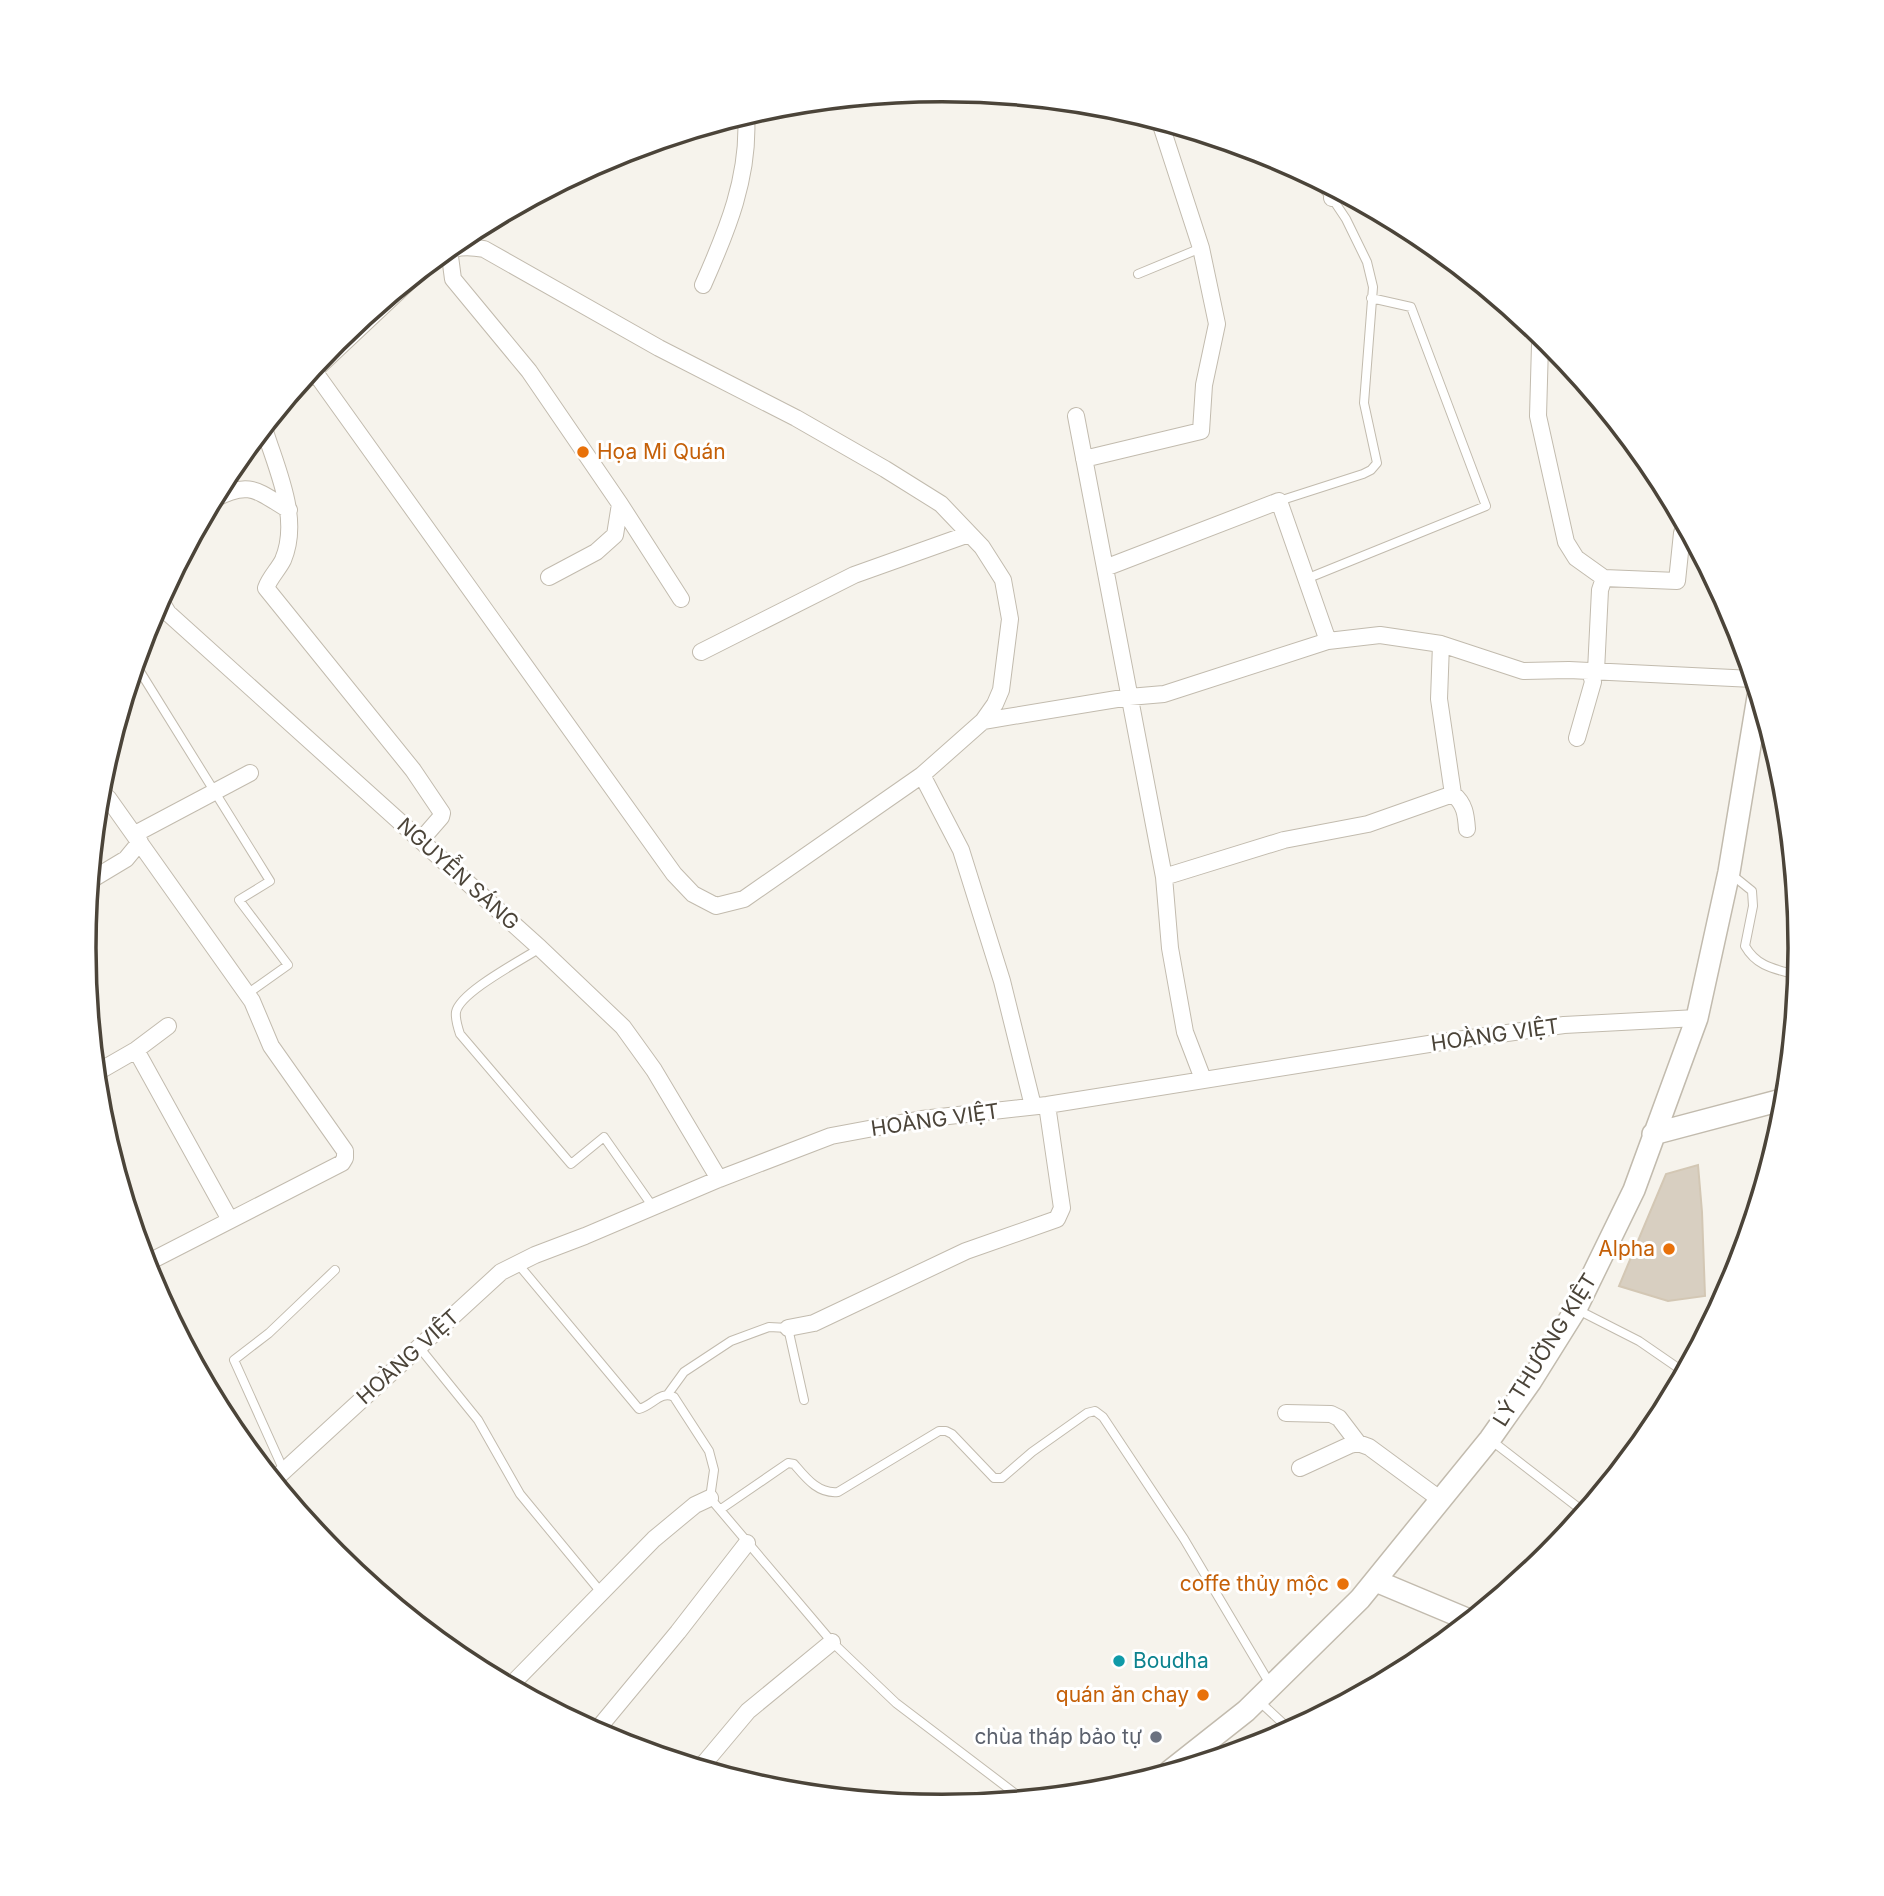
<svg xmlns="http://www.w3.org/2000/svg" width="1884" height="1896" font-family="Inter,sans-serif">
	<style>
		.building { fill: #d8cfc1; stroke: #d3c7b4; stroke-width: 2 }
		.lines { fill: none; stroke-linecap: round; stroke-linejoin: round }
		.service-casing { stroke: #c2bbae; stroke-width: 10 }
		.minor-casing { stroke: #c2bbae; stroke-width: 18 }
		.tertiary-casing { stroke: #c2bbae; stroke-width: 24 }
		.service { stroke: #fff; stroke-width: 8 }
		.minor { stroke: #fff; stroke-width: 16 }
		.tertiary { stroke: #fff; stroke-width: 21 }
		.food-dot { fill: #e8710a; stroke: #fff; stroke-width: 2.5 }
		.culture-dot { fill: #0f9aa8; stroke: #fff; stroke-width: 2.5 }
		.worship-dot { fill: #6b7280; stroke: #fff; stroke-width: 2.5 }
		.labels { text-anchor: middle; stroke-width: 6; stroke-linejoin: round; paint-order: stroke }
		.food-label { font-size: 21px; fill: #c56008; stroke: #fff; text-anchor: end }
		.street-label { font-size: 21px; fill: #4b4439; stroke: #fff }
		.culture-label { font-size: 21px; fill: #0d838f; stroke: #fff; text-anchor: start }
		.worship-label { font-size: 21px; fill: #5b616d; stroke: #fff; text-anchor: end }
		.rim { fill: none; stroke: #4b4439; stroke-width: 3.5 }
	</style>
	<rect width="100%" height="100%" fill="#f6f3ec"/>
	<path class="building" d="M1698,1165L1702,1212L1705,1296L1668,1301L1619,1286L1666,1174Z"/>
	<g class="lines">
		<defs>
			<path id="service" d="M1234,144L1316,181L1332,198L1346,219L1367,262L1373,287L1364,403L1377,463L1371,470L1363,474L1279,501
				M1138,274L1201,248
				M1306,579L1486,506L1411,307L1371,298
				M149,622L164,607
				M136,665L270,881L239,900L288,965L247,994
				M1731,874L1752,891L1753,906L1745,946C1757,967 1775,969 1797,975
				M540,948C522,960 460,992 456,1012C455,1019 458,1028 460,1034L571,1164L604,1137L653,1207
				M518,1264L639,1409C652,1406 661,1390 674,1397L709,1451L714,1470L710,1498L832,1642L896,1703L1021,1798
				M1578,1310L1639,1341L1684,1372
				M419,1347L478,1420L520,1494L600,1591
				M668,1394L684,1372L731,1341L769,1327L788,1328L804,1400
				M1492,1441L1584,1512
				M284,1471L234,1360L269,1333L335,1270
				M721,1509L788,1463L794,1464C806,1478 818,1494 838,1492L939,1431H946L952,1434L994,1478H1002L1032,1452L1087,1413L1095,1411L1103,1417L1184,1539L1270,1684
				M1258,1700L1290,1730"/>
			<path id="minor" d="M1332,198L1340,193
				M449,249L453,279L529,371L620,504L681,599
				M428,265C449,249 457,244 484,249L659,348L796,418L885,469L941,504L982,547L1003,580L1010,619L1001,690L995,704L983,721L922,775L961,850L1002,981L1033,1106
				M703,285C727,231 750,176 746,115
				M1547,340L1540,345L1538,416L1566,542L1576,558L1604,578L1677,581L1682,533
				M314,371L674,874L693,894L716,906L744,899L922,775
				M289,398L314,371L416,275
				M1076,416L1164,877L1170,948L1185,1032L1203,1079
				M264,428C276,468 301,518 283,560C278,570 270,577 266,588L413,770L442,813L441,817L421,840
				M1084,459L1201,431L1204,385L1217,324L1201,248L1160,122
				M214,499C250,480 257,491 289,510
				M549,577L596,552L615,535L620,504
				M160,600L168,613L540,948L623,1027L654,1070L719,1179
				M1328,641L1380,635L1441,644L1523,671L1569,670L1753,679
				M1441,644L1439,699L1453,794C1465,804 1466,815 1467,829
				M701,652L854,575L969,534
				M1596,671L1600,590L1604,578
				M983,721L1129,697L1164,694L1328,641L1279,501L1105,568
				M1577,738L1593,682L1590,671
				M98,805L108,798L252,1001L271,1046L345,1151V1158L342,1163L145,1264
				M135,834L250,773
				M1164,877L1284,840L1368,824L1453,794
				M91,880L126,859L140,842
				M136,1050L230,1220
				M96,1073L136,1050L168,1026
				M788,1328L814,1323L966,1251L1057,1219L1062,1208L1047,1105
				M1286,1413L1331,1414L1339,1418L1358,1443
				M1300,1468L1350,1445L1358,1443L1369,1447L1441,1500
				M274,1480L501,1272L535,1255L585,1236L719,1179L831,1136L922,1119L1047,1105L1435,1043L1564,1025L1697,1018
				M510,1686L654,1539L695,1505L710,1498
				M596,1731L678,1632L747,1543
				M701,1767L748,1711L832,1642"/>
			<path id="tertiary" d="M1653,1134L1785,1099
				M1376,1581L1469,1620
				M1170,1771L1246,1711L1360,1599L1490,1439L1531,1381L1576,1309L1634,1190L1697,1018L1729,872L1758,697"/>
		</defs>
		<use href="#service" class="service-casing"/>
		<use href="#minor" class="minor-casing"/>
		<use href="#tertiary" class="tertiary-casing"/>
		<use href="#service" class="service"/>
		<use href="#minor" class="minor"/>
		<use href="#tertiary" class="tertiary"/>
	</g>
	<g class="food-dot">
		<circle cx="583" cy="452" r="7"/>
		<circle cx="1669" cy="1249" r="7"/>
		<circle cx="1343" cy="1584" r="7"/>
		<circle cx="1203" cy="1695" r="7"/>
	</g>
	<circle class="culture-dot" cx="1119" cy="1661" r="7"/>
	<circle class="worship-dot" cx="1156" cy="1737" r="7"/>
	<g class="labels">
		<g class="food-label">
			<text x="597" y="459" text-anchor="start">Họa Mi Quán</text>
			<text x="1655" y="1256">Alpha</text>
			<text x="1329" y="1591">coffe thủy mộc</text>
			<text x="1189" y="1702">quán ăn chay</text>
		</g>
		<g class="street-label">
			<text transform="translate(458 874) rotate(42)" y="7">NGUYỄN SÁNG</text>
			<text transform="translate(1495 1035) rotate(-8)" y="7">HOÀNG VIỆT</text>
			<text transform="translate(935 1120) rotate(-8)" y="7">HOÀNG VIỆT</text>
			<text transform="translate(1545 1350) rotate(-58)" y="7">LÝ THƯỜNG KIỆT</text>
			<text transform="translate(408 1357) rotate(-42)" y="7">HOÀNG VIỆT</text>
		</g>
		<g class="culture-label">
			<text x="1133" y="1668">Boudha</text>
		</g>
		<g class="worship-label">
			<text x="1142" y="1744">chùa tháp bảo tự</text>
		</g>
	</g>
	<path d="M0 0H1884V1896H0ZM96 948a846 846 0 1 1 1692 0a846 846 0 1 1-1692 0Z" fill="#fff" fill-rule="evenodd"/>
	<path class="rim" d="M96 948a846 846 0 1 1 1692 0a846 846 0 1 1-1692 0Z"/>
</svg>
